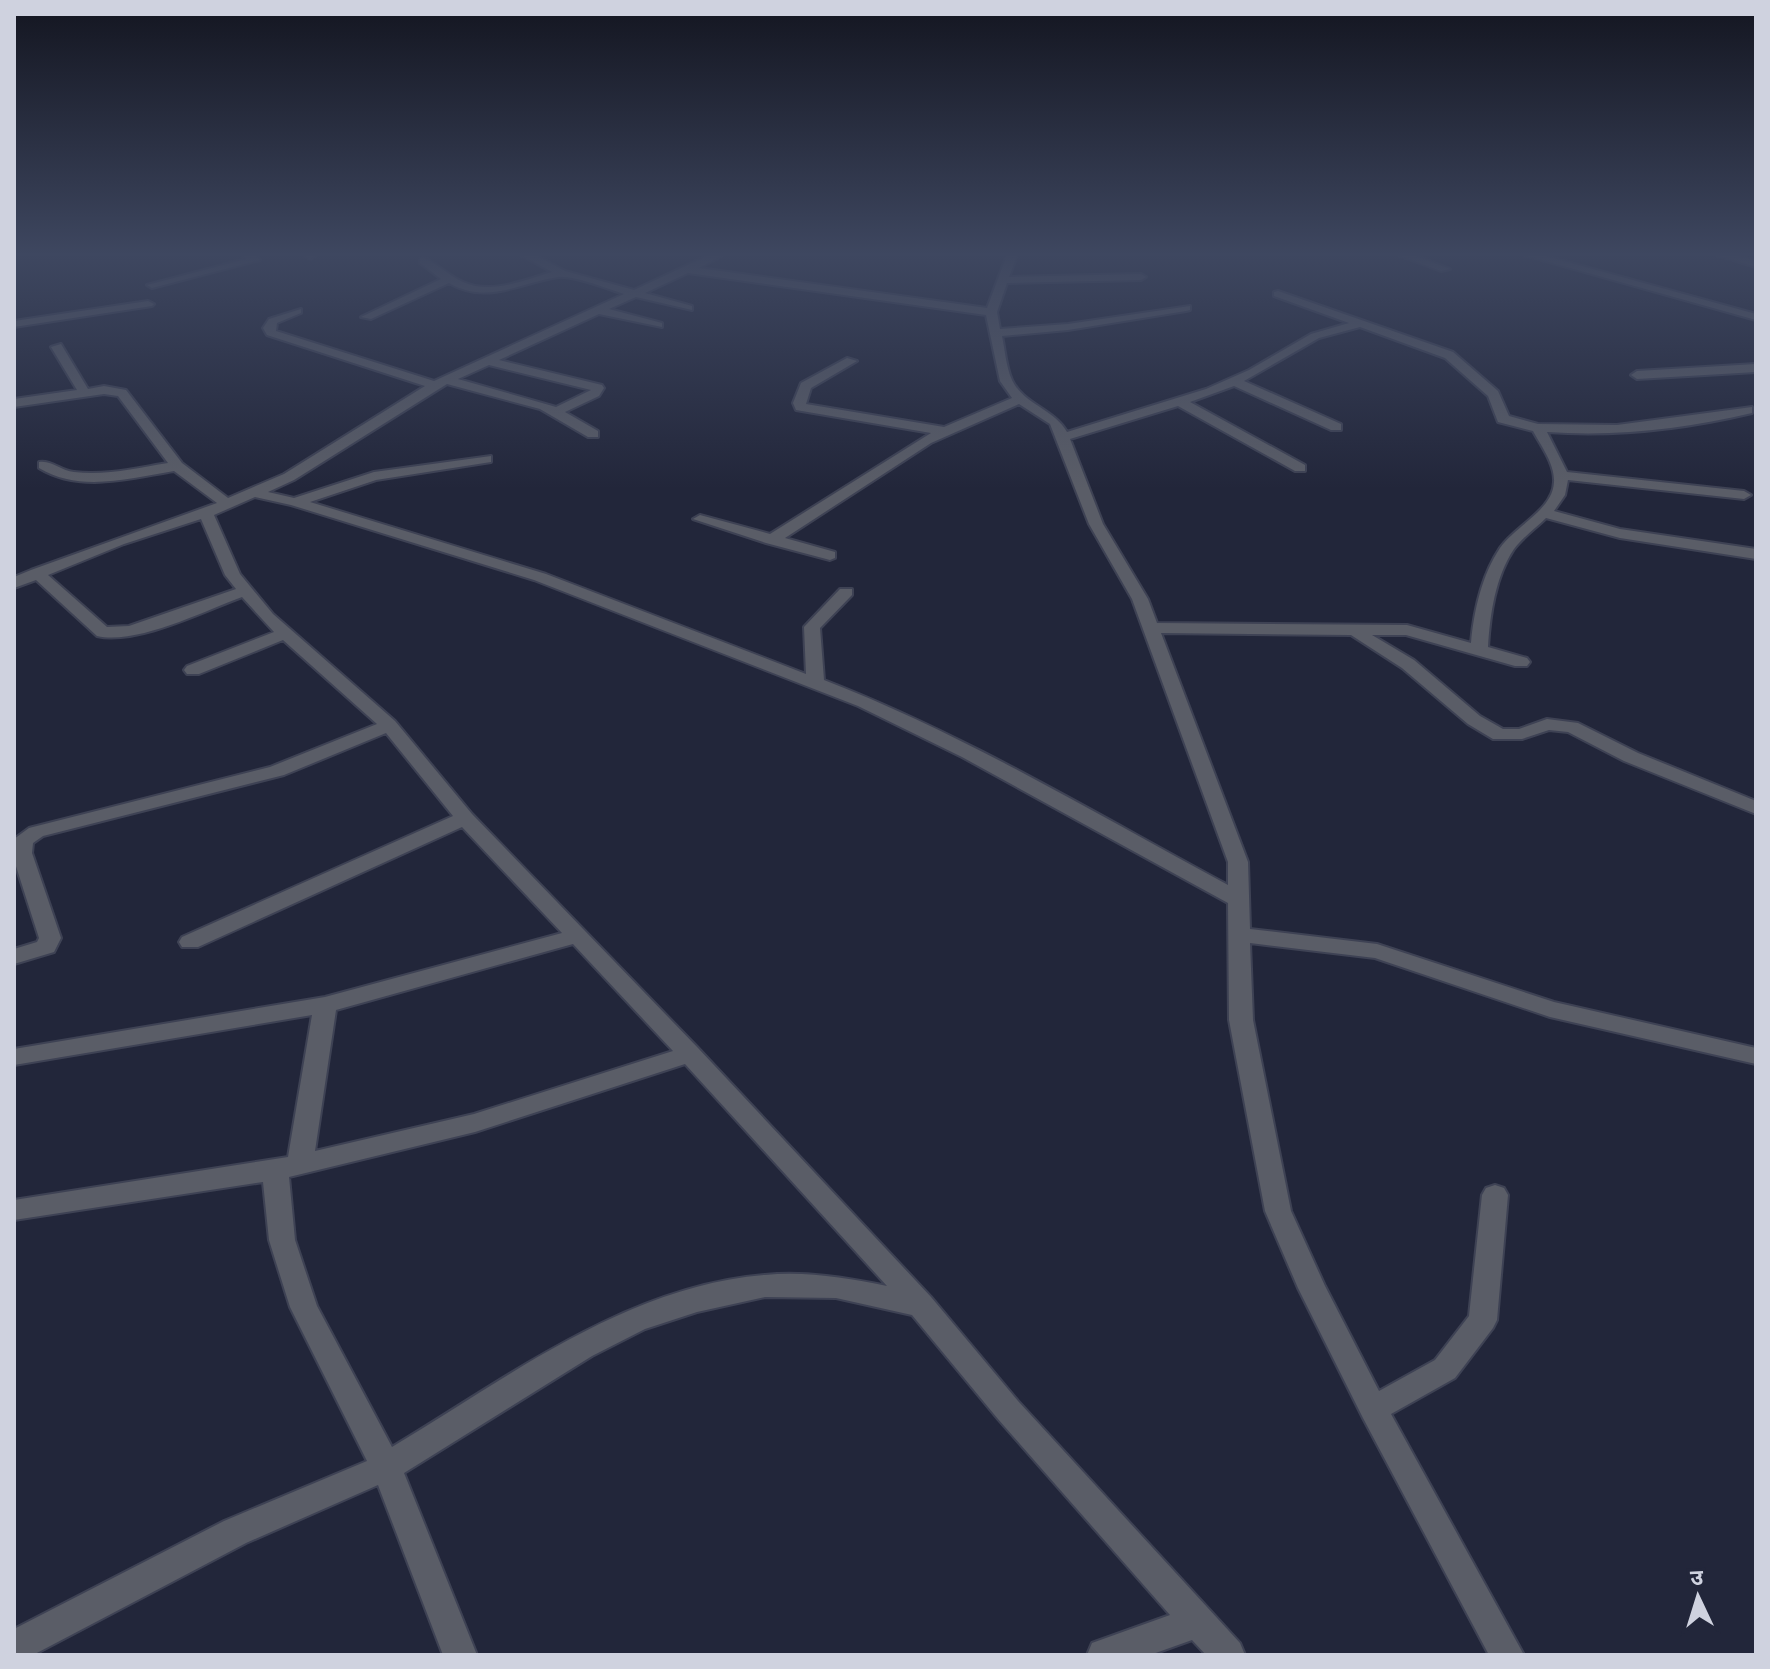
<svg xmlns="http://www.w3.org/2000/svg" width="1770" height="1669" font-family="Helvetica,'Noto Sans Devanagari',sans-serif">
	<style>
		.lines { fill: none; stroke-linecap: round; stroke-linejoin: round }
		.minor-casing { stroke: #3e4254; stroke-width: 4 }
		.minor { fill: #5a5d67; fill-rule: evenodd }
	</style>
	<rect width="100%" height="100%" fill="#22263a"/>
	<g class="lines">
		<defs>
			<path id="minor" d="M242,255H255L260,260L152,288L147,285L246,259Z
				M304,255H315V256L310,259Z
				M521,255H535L565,271L634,290L709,255H723L699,268L987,308L1007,255H1017L1009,277L1141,274L1146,277L1141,280L1007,283L997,312L1000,329L1068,324L1190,306V310L1186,311L1068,330L1002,336C1005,350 1006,367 1012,380C1023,404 1054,409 1067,432L1206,389L1249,370L1311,334L1349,323L1274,296V292L1278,291L1453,352L1498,391L1509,416L1538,424L1617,425L1752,407V413C1685,429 1616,437 1547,432L1567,472L1744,491L1751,495L1744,499L1568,480L1565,495L1554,511L1620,529L1756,549V559L1620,538L1546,518C1536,528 1523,537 1514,549C1495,577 1490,615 1488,647L1527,658L1530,662L1527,666H1515L1406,635H1372L1414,660L1480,716L1503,729H1519L1547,719L1578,723L1638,753L1756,801V814L1624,761L1568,732L1549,730L1522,739H1493L1468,724L1402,668L1351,635L1161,633L1248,862L1250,929L1377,944L1554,1002L1756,1048V1064L1550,1017L1375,958L1250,943L1253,1020L1291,1211L1325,1286L1379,1391L1435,1360L1469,1316L1482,1195L1486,1188L1495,1185L1504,1188L1508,1195L1497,1320L1493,1328L1455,1378L1391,1414L1524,1655H1489L1363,1418L1298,1288L1265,1211L1229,1020L1228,903L962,757L858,706L534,580L291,505L255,497L214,515L240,574L273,614L395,721L472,814L698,1048L931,1297L1018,1401L1240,1643L1245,1655H1206L1192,1640L1150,1655H1087L1092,1643L1170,1615L998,1419L912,1315L836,1298L765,1297L697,1312L645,1329L592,1356L404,1473L477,1655H443L378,1485L246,1543L33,1655H14V1629L224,1521L367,1461L290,1307L269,1240L263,1182L14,1220V1200L288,1157L312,1015L14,1065V1049L325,997L562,933L462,827L198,947H182L179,942L182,937L453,816L386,733L284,775L43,836L33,843L32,853L61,938L54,952L14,964V949L37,942L39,938L14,860V839L29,828L270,767L377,724L283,640L199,674H187L184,670L187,666L274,632L242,597C204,611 137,645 97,636L36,580L14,588V577L31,570L217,503L174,471C130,478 80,493 39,468V462C52,460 61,471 74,472C105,476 137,468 168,463L118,396L104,394L14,407V399L77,390L51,347L61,344L88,389L104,386L126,390L182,463L228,498L284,474L425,386L267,335L263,328L269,319L301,309V313L277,323L276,331L434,381L624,294C608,289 573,275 558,277C519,283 487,305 449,283L371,319L361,317L441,279L420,263V259L424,258C438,264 449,276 463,282C491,295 524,280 552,272ZM688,273L986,315L1000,381L1012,398L944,427L806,404L811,388L857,361L847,358L801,383L793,403L796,410L931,433L770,534L700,515L693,519L766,543L830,560L835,558V552L785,538L931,443L1019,404L1050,424L1089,524L1132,599L1228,862V885C1096,814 964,734 824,680L820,628L852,595V589H840L804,627L806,674L546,574L310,502L376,480L491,462V456L374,472L294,498L268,492L294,480L447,384L540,409L588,437H598V431L565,412L599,396L604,388L602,385L499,360L599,314L662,327V323L609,309L636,297L692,310V306L645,293ZM1360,327L1445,358L1488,396L1498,422L1533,431C1541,446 1555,464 1554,482C1553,510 1515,526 1500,548C1482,575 1474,610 1471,643L1407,625L1157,623L1148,599L1103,524L1070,439L1178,406L1295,471H1305V465L1190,402L1234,386L1331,430H1341V424L1244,381L1319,338ZM489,365L591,390L556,407L458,379ZM201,519L225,575L236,589L129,626L107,627L48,575L124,544ZM573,944L673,1051L474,1114L315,1151L336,1010ZM685,1064L887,1286C847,1278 806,1271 765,1275C627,1286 507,1378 392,1447L317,1306L295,1240L289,1177L475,1132Z
				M1398,255H1414L1450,269L1441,271Z
				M1524,255H1542L1756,314V320Z
				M1717,255H1735L1756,261V267Z
				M148,301L154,304L152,306L14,327V321Z
				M1756,364V372L1637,379L1631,375L1637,371Z"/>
		</defs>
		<use href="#minor" class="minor-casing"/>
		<use href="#minor" class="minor"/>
	</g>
	<linearGradient id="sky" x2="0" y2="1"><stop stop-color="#131520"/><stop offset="0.52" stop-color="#3e4760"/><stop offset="1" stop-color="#3e4760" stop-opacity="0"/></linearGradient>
	<rect width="1770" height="489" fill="url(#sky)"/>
	<rect width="1770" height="1669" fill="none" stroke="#cfd2df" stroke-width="32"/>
	<g transform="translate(1698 1597) rotate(356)" stroke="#22263a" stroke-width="6" paint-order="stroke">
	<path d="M0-6L14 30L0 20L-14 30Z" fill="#cfd2df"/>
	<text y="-12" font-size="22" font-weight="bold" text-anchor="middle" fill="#cfd2df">उ</text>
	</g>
</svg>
